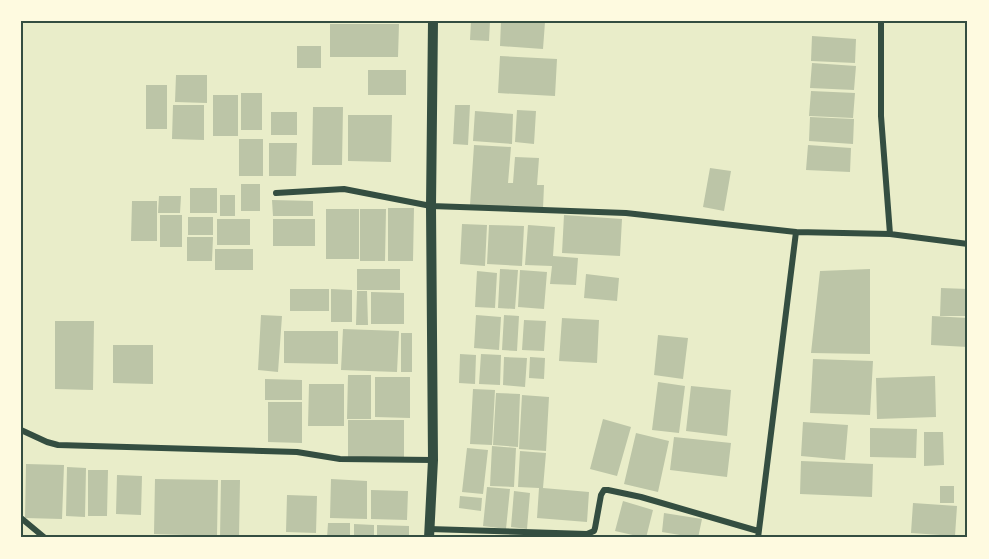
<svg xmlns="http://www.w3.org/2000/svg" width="989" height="559" font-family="Helvetica,sans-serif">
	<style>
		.building { fill: #bcc5a7 }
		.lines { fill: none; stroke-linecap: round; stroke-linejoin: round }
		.minor { stroke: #344e41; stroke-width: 6 }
		.tertiary { stroke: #344e41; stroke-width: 10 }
		.neatline { fill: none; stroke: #344e41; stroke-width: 2 }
	</style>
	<rect width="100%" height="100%" fill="#e9edc9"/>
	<path class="building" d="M471,21H490L489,41L470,40Z
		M501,21L545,22L543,49L500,46Z
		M330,24H399L398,57H330Z
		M812,36L856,39L855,63L811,61Z
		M297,46H321V68H297Z
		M500,56L557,59L555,96L498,93Z
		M812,63L856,66L854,90L810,88Z
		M368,70H406V95H368Z
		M176,75H207V103L175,102Z
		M146,85H167V129H146Z
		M811,91L855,93L853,118L809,116Z
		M241,93H262V130H241Z
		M213,95H238V136H213Z
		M173,105H204V140L172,139Z
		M455,105H470L468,145L453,144Z
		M313,107H343L342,165H312Z
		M517,110L536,111L534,144L515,142Z
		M475,111L513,114L512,144L473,141Z
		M271,112H297V135H271Z
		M348,115H392L391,162L348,161Z
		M810,117L854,119L853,144L809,141Z
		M239,139H263V176H239Z
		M269,143H297L296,176H269Z
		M474,145L511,147L508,183H513L515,157L539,158L537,185H544L543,209L470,205Z
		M808,145L851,148L850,172L806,170Z
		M710,168L731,171L724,211L703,207Z
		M241,184H260V211H241Z
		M190,188H217V213H190Z
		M220,195H235V216H220Z
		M159,196H181L180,213H158Z
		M272,200L313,201V216H273Z
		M132,201H157V241H131Z
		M388,208H414L413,261H388Z
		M326,209H359V259H326Z
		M360,209H386L385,261H360Z
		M160,215H182V247H160Z
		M564,215L622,219L620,256L562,253Z
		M188,217H213V235H188Z
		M217,219H250V245H217Z
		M273,219H315V246H273Z
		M462,224L487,225L485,266L460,264Z
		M489,225L524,226L522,266L487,264Z
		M528,225L555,227L553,256L578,258L576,285L550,284L552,266L525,265Z
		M187,237H213L212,261H187Z
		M215,249H253V270H215Z
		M357,269H400V290H357Z
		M500,269L518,270L515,309L498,308Z
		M870,269V354L811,353L820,271Z
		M520,270L547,272L544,309L518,307Z
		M477,271L497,273L495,308L475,307Z
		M586,274L619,278L617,301L584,298Z
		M941,288L968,289V316H940Z
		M290,289H329V311H290Z
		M331,289L352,290V322H331Z
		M357,291H367L368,325H356Z
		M371,292L404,293V324H371Z
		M261,315L282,316L278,372L258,370Z
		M476,315L501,317L499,350L474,348Z
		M504,315L519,316L517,351L502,350Z
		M932,316L968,318V347L931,345Z
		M562,318L599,320L597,363L559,361Z
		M524,320L546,321L544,351L522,350Z
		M55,321H94L93,390L55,389Z
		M343,329L399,331L397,372L341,370Z
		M284,331H338V364L284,363Z
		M401,333H412V372H401Z
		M658,335L688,338L683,379L654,375Z
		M113,345H153V384L113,383Z
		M460,354L476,355L475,384L459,383Z
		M481,354L501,355L500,385L479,384Z
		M504,357L527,358L525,387L503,385Z
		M530,357L545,358L544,379L529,378Z
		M813,359L873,361L870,415L810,413Z
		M348,375H371V419H347Z
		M935,376L936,417L877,419L876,378Z
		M375,377H410V418L375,417Z
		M265,379L302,380V400H265Z
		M658,382L685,386L679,433L652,430Z
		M309,384H344V426H308Z
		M691,386L731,390L727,436L686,431Z
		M473,389L495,390L492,445L470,444Z
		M496,393L520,394L518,447L493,445Z
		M522,395L549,397L546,451L519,449Z
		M268,402H302V443L268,442Z
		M603,419L631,427L617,476L590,469Z
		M348,420H404V458H348Z
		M803,422L848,425L845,460L801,456Z
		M870,428L917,429L916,458L870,457Z
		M924,432H943L944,465L924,466Z
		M636,433L669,441L658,492L624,484Z
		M674,437L731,443L727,477L670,470Z
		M492,446L516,448L514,487L490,486Z
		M467,448L488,450L483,494L462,492Z
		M520,451L546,453L543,488L589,492L587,522L537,518L539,488L518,487Z
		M801,461L873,464L872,497L800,494Z
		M26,464L64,465L62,519L25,518Z
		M67,467L86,468L85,517L66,516Z
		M88,470H108L107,516H88Z
		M117,475L142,476L141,515L116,514Z
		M155,479L218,480L217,536L154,534Z
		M331,479L367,481V519L330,518Z
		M221,480H240L239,538H220Z
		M940,486H954V503H940Z
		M487,487L510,489L506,529L483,526Z
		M371,490L408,491L407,520L371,519Z
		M514,491L530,493L527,529L511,527Z
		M287,495L317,496L316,533L286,532Z
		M460,496L482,498L481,511L459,508Z
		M623,501L653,510L646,538L615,531Z
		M913,503L957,506L955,536L911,533Z
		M664,513L702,519L698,538L662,532Z
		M328,523H350V538H327Z
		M354,524L374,525V538H354Z
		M377,525L409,526V538H377Z"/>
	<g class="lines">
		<path class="minor" d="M881,21V116L890,234
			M276,193L344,189L431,206L626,213L796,232L890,234L968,244
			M21,430L47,442L58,445L297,452L340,459L433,460
			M21,518L45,538
			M429,529L587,534L594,531L595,528L601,495L604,490H608L641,497L758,531
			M758,538L796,232"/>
		<path class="tertiary" d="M429,538L433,460L431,206L433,21"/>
	</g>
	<rect width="989" height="559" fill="none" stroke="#fefae0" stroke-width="45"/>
	<rect x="22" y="22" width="944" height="514" class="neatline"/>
</svg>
